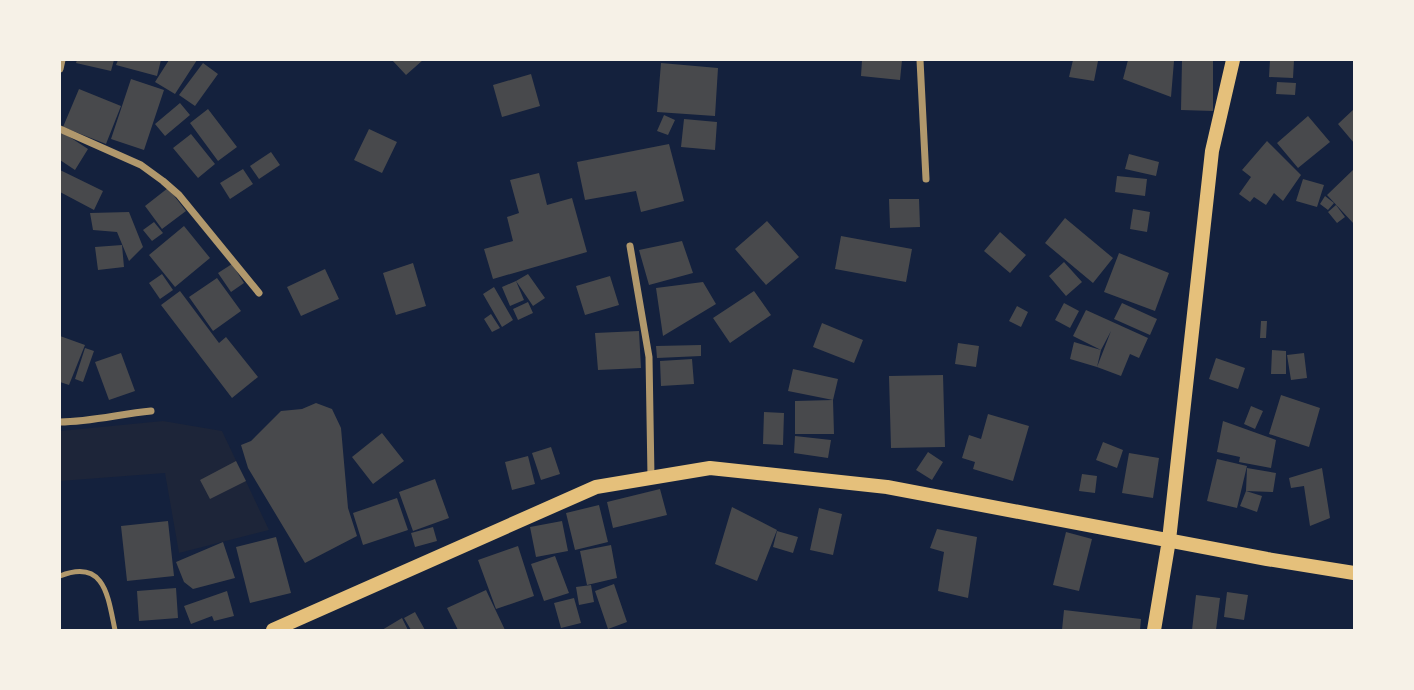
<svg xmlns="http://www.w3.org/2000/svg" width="1414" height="690" font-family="Cabin,sans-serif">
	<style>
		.green { fill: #1d2539 }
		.building { fill: #48494c }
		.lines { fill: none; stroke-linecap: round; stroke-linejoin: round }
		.service { stroke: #b1986c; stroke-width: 5 }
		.minor { stroke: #b1986c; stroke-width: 7 }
		.secondary { stroke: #e5c07b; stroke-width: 14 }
	</style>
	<rect width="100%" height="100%" fill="#14213d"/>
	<path class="green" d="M163,421L222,431L269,530L179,553L165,473L60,481V431Z"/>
	<path class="building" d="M77,60H114L111,71L76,63Z
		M118,60H161L157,76L116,65Z
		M169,60H197L175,94L155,82Z
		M392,60H423L406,75Z
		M862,60H902L900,80L861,76Z
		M1073,60L1098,61L1094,81L1069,77Z
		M1128,60L1174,61L1171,97L1123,79Z
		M1182,60H1213V111L1181,110Z
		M1270,60H1294L1293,78L1269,77Z
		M203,63L218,74L195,106L179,95Z
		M661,63L718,68L715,116L657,112Z
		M531,74L540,106L502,117L493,85Z
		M131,79L164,90L144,150L111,139Z
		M1277,82L1296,83L1295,95L1276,94Z
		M79,89L121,106L106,144L63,127Z
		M180,103L190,115L165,136L155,124Z
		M208,109L237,147L218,161L190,123Z
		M1354,109V143L1338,124Z
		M664,115L675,120L668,135L657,131Z
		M1308,116L1330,142L1298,168L1277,143Z
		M684,119L717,122L715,150L681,147Z
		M369,129L397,142L382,173L354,160Z
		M62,132L88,149L75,170L60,160V136Z
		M191,134L215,164L198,178L173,148Z
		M1267,141L1301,175L1283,201L1274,193L1266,205L1254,197L1250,202L1239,194L1251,177L1242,170Z
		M669,144L684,201L641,212L636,191L585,200L577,162Z
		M271,152L280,165L259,179L250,166Z
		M1129,154L1159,162L1156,176L1125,169Z
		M243,169L253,184L230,199L220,183Z
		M1354,169V224L1327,195Z
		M60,170L103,191L94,210L60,192Z
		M539,173L547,205L572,198L587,252L493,279L484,249L513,241L507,217L519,213L510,180Z
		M1117,176L1147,179L1145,196L1115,192Z
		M1303,179L1324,185L1317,207L1296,201Z
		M168,188L186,211L162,229L145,206Z
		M1325,196L1334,203L1328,210L1320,204Z
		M889,199H919L920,227L890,228Z
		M1336,205L1345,217L1337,223L1328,212Z
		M1133,209L1150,212L1147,232L1130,229Z
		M129,212L143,247L129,261L117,232L93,230L90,213Z
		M1065,218L1113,258L1093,283L1045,243Z
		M767,221L799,257L766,285L735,249Z
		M154,222L163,233L152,241L143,230Z
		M184,226L210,258L175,287L149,255Z
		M1000,232L1026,255L1010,273L984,251Z
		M841,236L912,249L906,282L835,269Z
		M682,241L693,273L649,285L639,250Z
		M122,245L124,267L98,270L95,247Z
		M1119,253L1169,273L1155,311L1104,292Z
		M1064,262L1082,282L1066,296L1049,276Z
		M413,263L426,306L396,315L383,273Z
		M232,264L244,283L231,292L218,273Z
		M325,269L339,299L301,316L287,287Z
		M162,274L173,290L160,299L149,283Z
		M528,274L545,298L533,306L516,281Z
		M610,276L619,305L585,315L576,286Z
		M217,278L241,311L213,331L189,297Z
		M516,281L524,300L510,306L502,287Z
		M703,282L716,304L663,336L656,288Z
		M494,287L513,320L502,327L483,294Z
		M180,291L219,343L226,337L258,377L232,398L161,305Z
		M754,291L771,315L730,343L713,318Z
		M528,302L533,313L518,320L513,309Z
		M1064,303L1079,311L1070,328L1055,320Z
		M1122,303L1157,319L1150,335L1114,319Z
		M1017,306L1028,312L1021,327L1009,321Z
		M1086,310L1148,338L1139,358L1130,354L1121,376L1097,367L1111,331L1101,350L1073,336Z
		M491,314L500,328L492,332L484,319Z
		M1261,321H1267L1266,338H1260Z
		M822,323L863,340L854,363L813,347Z
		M639,331L641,368L598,370L595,333Z
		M60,336L85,345L69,385L60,382Z
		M1074,342L1101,350L1097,367L1070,359Z
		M958,343L979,346L976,367L955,364Z
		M701,345V356L657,358L656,346Z
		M85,348L94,351L83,382L75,379Z
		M1272,350L1286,351V374H1271Z
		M121,353L135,391L109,400L95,362Z
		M1304,353L1307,378L1291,380L1287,355Z
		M1216,358L1245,368L1238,389L1209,379Z
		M692,359L694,384L661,386L660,361Z
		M793,369L838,379L833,400L834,434H795V401L833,400L788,391Z
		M943,375L945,447L891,448L889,376Z
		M1281,395L1320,408L1309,447L1269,434Z
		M316,403L332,409L341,428L348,508L357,536L305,563L248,468L241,445L251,441L281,411L302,409Z
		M1251,406L1263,411L1255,429L1244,424Z
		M764,412L784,413L783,445L763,444Z
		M988,414L1029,426L1013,481L973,469L975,462L962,458L969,435L981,439Z
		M1223,421L1276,440L1271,468L1239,462L1240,457L1217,452Z
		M382,433L404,461L373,484L352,457Z
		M795,436L831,440L828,458L794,453Z
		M1103,442L1123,450L1117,468L1096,460Z
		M551,447L560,474L541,480L532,453Z
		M928,452L943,462L932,480L916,470Z
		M1129,453L1159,458L1153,498L1122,493Z
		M528,456L535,484L512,490L505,462Z
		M1217,459L1247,466L1237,508L1207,501Z
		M236,461L246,481L210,499L200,480Z
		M1247,468L1276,473L1273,492L1246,491Z
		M1322,468L1330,518L1310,526L1304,486L1291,488L1289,478Z
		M1082,474L1097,476L1095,493L1079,491Z
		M435,479L449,518L413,531L399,492Z
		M660,489L667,515L613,528L607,502Z
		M1246,491L1262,496L1257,512L1240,506Z
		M397,498L408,530L363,545L353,513Z
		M599,505L608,542L575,550L566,513Z
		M732,507L777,530L757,581L715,564Z
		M819,508L842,514L833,555L810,550Z
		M168,521L174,576L127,581L121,526Z
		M562,521L568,551L536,557L530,527Z
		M433,527L437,541L415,547L411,533Z
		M937,529L977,537L968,598L938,591L944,552L930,548Z
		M777,531L798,537L793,553L773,547Z
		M1066,532L1092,539L1079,591L1053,585Z
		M276,537L291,593L250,603L236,547Z
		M223,542L235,578L193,589L184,582L176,562Z
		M611,545L617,578L587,585L580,551Z
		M518,546L534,596L496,609L478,560Z
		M555,556L569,593L544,601L531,564Z
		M614,584L627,622L608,629L595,591Z
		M591,585L594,602L579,605L576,587Z
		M176,588L178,618L139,621L137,591Z
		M486,590L505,630H458L447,608Z
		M227,591L234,616L214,621L212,616L191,624L184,606Z
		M1227,592L1248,595L1244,620L1224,617Z
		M1196,595L1220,598L1216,630H1192Z
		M574,598L581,623L561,628L554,603Z
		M1064,610L1141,619L1140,630H1062Z
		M415,612L425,630H411L404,618Z
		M402,618L408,630H382Z"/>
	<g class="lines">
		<path class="service" d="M60,576C105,558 108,597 115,630"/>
		<path class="minor" d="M920,60L926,179
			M60,69L62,60
			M60,129L141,165L163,181L179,195L259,293
			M630,246L649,357L651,477
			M60,422C90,422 120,414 151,411"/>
		<path class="secondary" d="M273,630L596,487L710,468L887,487L1267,559L1354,573
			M1154,630L1169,540L1212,151L1233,60"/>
	</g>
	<rect width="1414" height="690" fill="none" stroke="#f6f1e7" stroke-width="122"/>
</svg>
